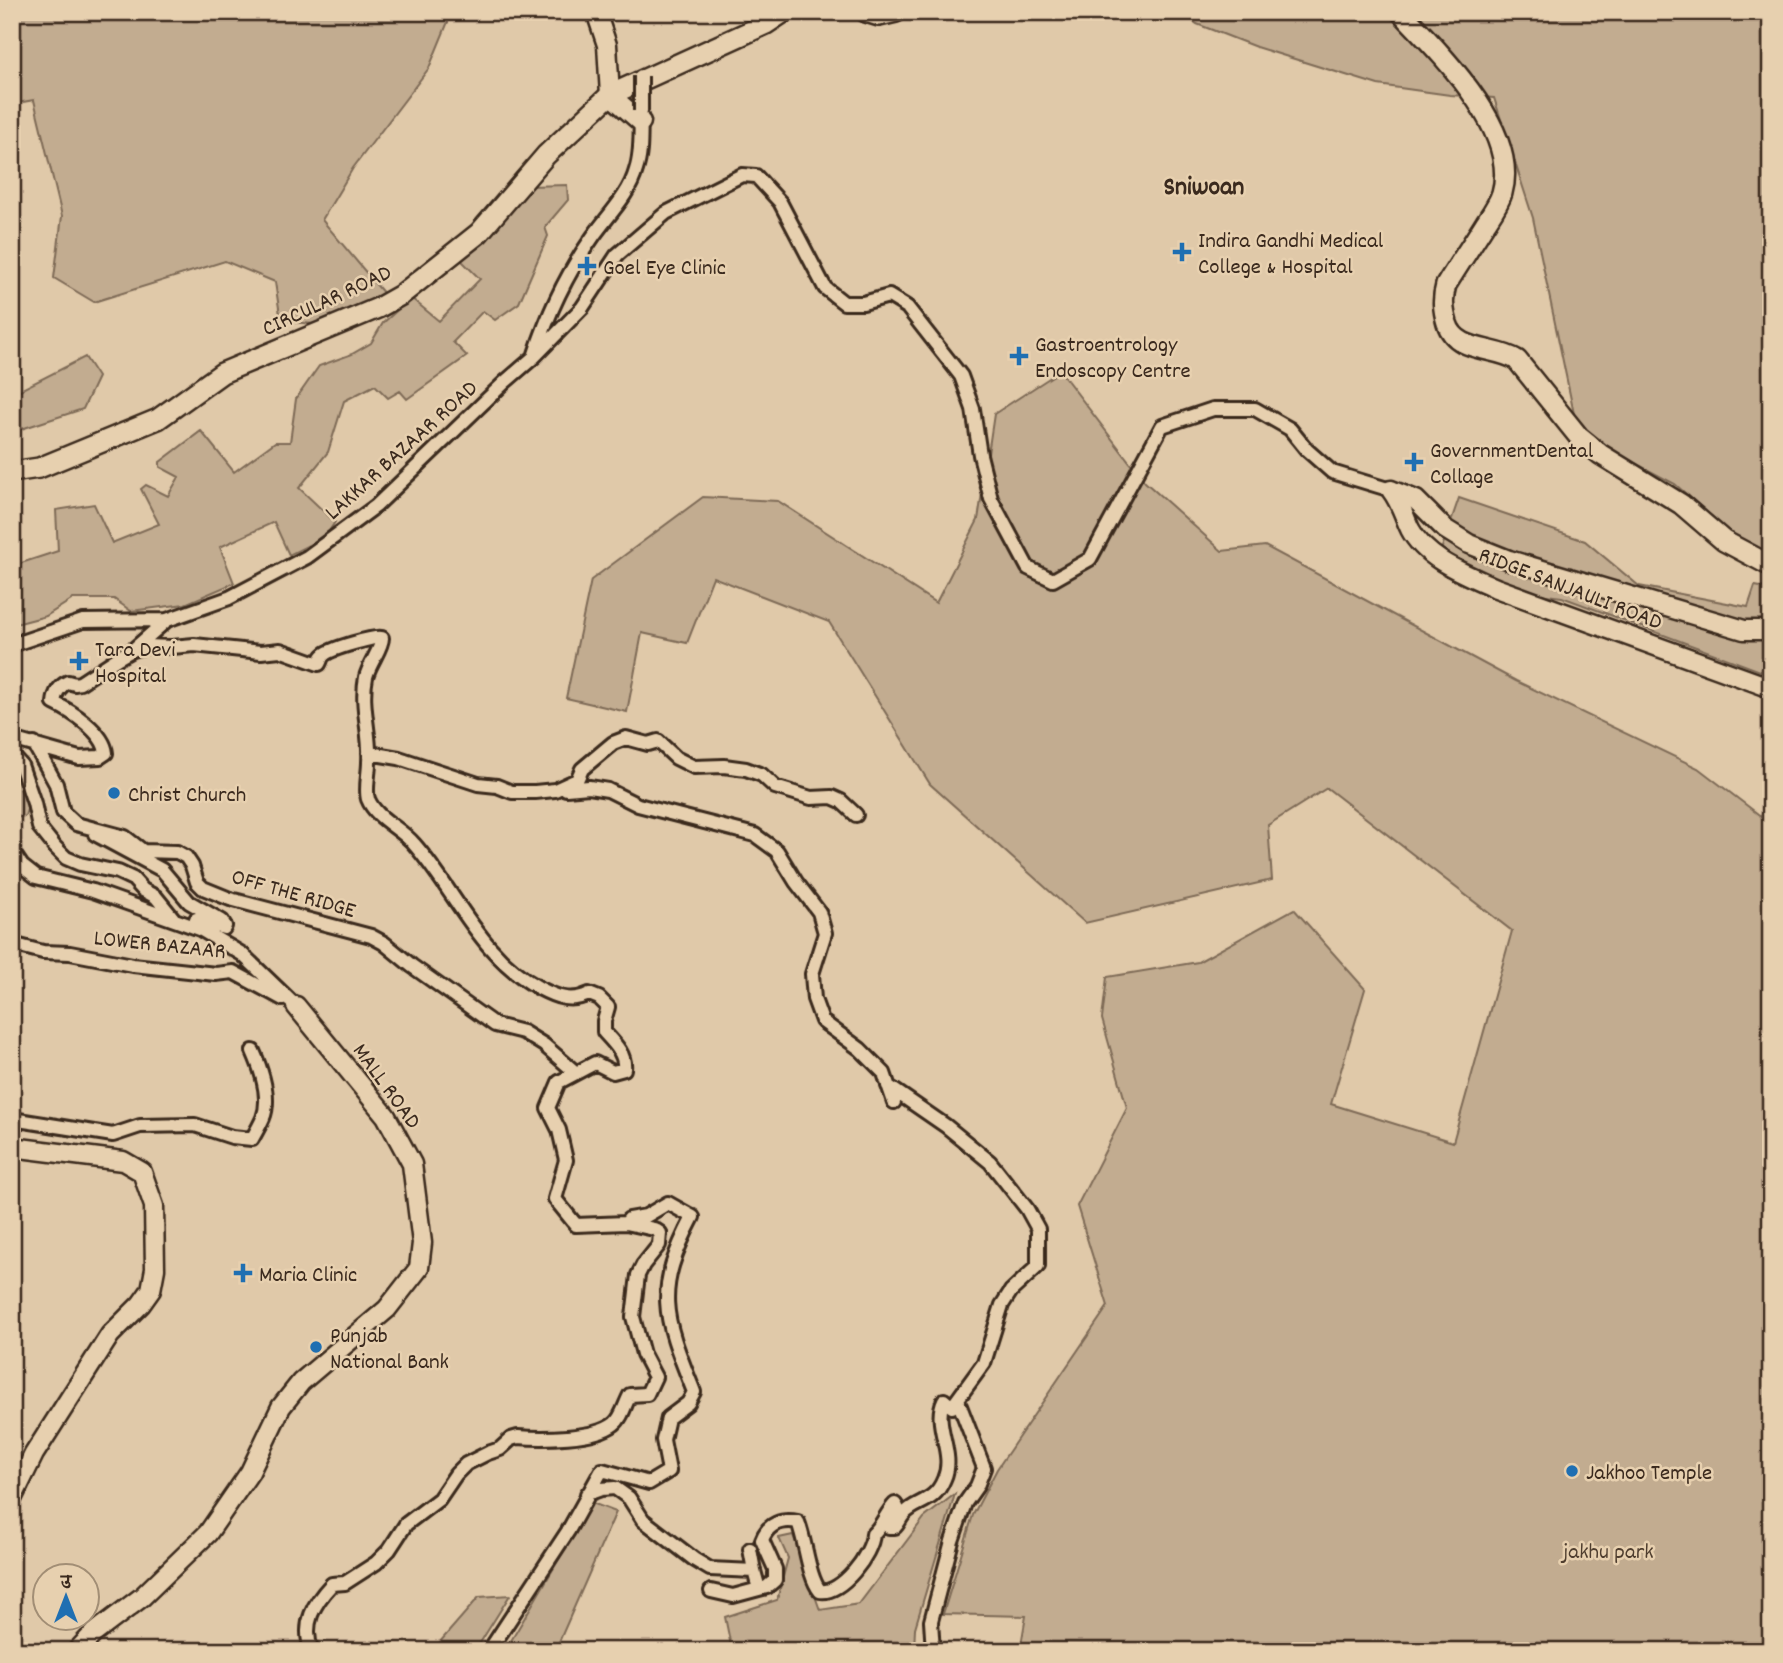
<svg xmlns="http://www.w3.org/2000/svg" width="1783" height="1663" font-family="Dekko,'Playpen Sans Deva',sans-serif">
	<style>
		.green { fill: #c2ac90; stroke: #7e6b57; stroke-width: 2 }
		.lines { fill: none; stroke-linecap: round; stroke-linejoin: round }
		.street-casing { stroke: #3b2a1e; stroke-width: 18 }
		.secondary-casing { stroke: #3b2a1e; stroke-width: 23 }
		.primary-casing { stroke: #3b2a1e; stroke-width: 24 }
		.street { stroke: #e7d0af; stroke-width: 12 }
		.secondary { stroke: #e7d0af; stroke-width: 18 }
		.primary { stroke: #e7d0af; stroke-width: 19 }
		.street-bridge-casing { stroke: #3b2a1e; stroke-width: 18; stroke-linecap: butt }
		.street-bridge { stroke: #e7d0af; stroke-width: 12 }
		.poi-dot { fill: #1f6fb2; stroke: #e7d0af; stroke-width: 2.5 }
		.labels { text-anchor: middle; stroke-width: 5; stroke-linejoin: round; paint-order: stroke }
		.poi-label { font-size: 23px; fill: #3b2a1e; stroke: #e7d0af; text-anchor: start }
		.street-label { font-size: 23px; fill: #3b2a1e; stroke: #e7d0af }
		.park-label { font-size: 23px; fill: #4f3e2f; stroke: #e7d0af }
		.quarter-label { font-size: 26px; font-weight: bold; fill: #3b2a1e; stroke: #e7d0af }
	</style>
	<rect width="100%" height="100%" fill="#e0c9a9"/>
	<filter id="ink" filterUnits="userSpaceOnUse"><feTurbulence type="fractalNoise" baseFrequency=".0143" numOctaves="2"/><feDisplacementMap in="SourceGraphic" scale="14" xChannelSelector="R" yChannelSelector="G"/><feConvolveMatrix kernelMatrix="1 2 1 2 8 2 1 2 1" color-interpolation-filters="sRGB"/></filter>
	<g filter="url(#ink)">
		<path class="green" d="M12,12H452L429,68L353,168L322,220L385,295L325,325L281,321L275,282L225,261L94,302L54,278L62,216L34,100L12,104Z
			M1181,12H1771V566L1766,565L1675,484L1578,433L1533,218L1494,98L1450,95L1378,85L1256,47L1197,24Z
			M567,185L568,200L545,227L548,236L519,303L495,320L483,311L453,342L467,356L407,399L400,391L388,398L375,385L344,401L328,452L299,488L335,522L325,537L289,555L274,522L220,547L234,583L185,604L131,611L114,599H73L46,616L12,625V566L58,551L56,510L94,504L112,543L159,524L141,489L146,485L168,496L179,477L160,467V462L201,431L234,472L275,442H290L296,399L319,366L352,354L371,343L383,323L411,298L439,321L480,279L458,257L528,186Z
			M85,357L98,377L83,409L12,432V394Z
			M1060,371L1145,482L1222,551L1265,546L1516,681L1698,768L1771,824V1651H1020L1026,1616L943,1614L973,1515L997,1469L1108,1306L1077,1206L1127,1108L1102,1019L1107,977L1198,962L1294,909L1365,989L1331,1104L1453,1142L1512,931L1327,788L1268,825L1272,880L1085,923L930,784L829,622L713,577L687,643L642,633L627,712L566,698L591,580L703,497L778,501L936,603L978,520L994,414Z
			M1459,498L1585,541L1639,586L1748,607L1755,586L1771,589V675L1562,597L1491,588L1439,556Z
			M12,768C26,782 33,798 25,816L12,819Z
			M955,1494L915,1628L914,1651H732L725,1617L777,1600L788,1558L779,1538L793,1535L820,1610L859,1604L924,1518Z
			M592,1503L616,1512L555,1651H505Z
			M510,1595L475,1651H432L479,1597Z"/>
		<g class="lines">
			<defs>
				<path id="street" d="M535,354C548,314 568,272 592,238C607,216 629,196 636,170C642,153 640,134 641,116
					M12,645L83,621L167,620L229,598L307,557L376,506L505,382L534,357L582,308L617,255L666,213L742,175L756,176L780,202L825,288L844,303H863L889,296L907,307L961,376L973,409L980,455L991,499L1028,568L1053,580L1090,559L1162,426L1213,409H1255L1290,429L1307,450L1332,472L1391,490
					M135,648L167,620
					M12,739L79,758L100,757L106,753C104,732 71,711 54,703C55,693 59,686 68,682L75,684L80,683L118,658L132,650L147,646L172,647L194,645L261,652L280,650L319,664C321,661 321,657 324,655C330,649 374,636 382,638C382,648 369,664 366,677C360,706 371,733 369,762C369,773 365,790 368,799C376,819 401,828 414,844C457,893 479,955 539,988C556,997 571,1003 589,994L599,998L608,1007L604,1021V1032C614,1043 626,1054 624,1069L613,1072L595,1063L559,1082L548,1108L559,1130L566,1160L555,1199L576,1225L626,1223
					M34,744L56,784L63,812L76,824L125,837L143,851L177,852L186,857L192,866L197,882L203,888L230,899L371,936L384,943L412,966L495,1025L523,1032L544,1045L575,1072
					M369,753L399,758L478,784L497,786L512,792H535L555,790L577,780L582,769L613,743L626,738L648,744L658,741L676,758L694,767L724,766L746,769L762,775L775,787L811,798L832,797L841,801L856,815
					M12,755L21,765L34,803L39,827L55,847L66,858L80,864L118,872L133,879L143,890L156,897L173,918
					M566,789L589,787L608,790L638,805L755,835L777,851L796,882L819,912L825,933L812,974L814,999L822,1021L860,1049L884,1073L894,1102
					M95,834L162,870L189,902L222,921L225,926L224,928L196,919
					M12,851L22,866L36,877L93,891L200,929L242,954L296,1006
					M12,944L43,952L70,953L133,965L216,974L233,972L283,999
					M12,1119L113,1135L140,1126L195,1125L232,1137L252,1139C256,1132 260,1125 263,1118C271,1098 261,1069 253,1051
					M587,1494L601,1489L615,1488L629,1498L643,1520L695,1560L710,1569L754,1571L759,1589L767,1587L775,1580V1569L762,1540C768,1523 782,1519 798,1522C806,1542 808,1576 820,1591C841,1595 872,1554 873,1534C883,1525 886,1513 895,1504L897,1507L888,1524L889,1527H895C899,1523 900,1518 904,1514C916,1500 934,1504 944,1479C956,1453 932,1425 944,1400L952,1407L984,1363L1002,1305L1011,1291L1038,1266V1229L1027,1209L990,1162L946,1126L888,1086
					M750,1549L754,1571
					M711,1591L733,1596L759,1589
					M312,1651C301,1624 314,1603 332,1584L345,1583L376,1563L389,1550L406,1524L439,1499L456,1474L466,1464L488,1453L500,1449L511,1439L518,1437C541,1439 595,1439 614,1424C622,1418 625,1404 630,1395L647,1394L655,1377L643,1354L633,1317L638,1275L643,1265L659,1245L660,1233L654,1229L626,1223L629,1219L646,1216L668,1203L693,1217C653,1293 664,1316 694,1392L688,1403L668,1418L663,1440L669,1471L649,1483L602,1470L568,1531L489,1651
					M933,1651L931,1621L952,1541L965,1503L977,1486L984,1468L960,1406L958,1404L952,1407"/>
				<path id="secondary" d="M596,12L607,45L610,95L641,122
					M1391,490C1401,503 1403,514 1410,529C1426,560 1466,574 1496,588L1771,688
					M1391,490L1416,500L1445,529L1469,544L1509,560L1744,630H1771
					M12,1147L123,1161L142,1172L154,1206L155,1269L151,1290L141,1304L110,1335L34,1454L12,1499
					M77,1651L93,1634L142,1597L208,1533L250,1472L281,1407L301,1382L387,1309L419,1268L422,1243L412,1164L386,1116L296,1006"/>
				<path id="primary" d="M866,12L879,16L896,12
					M1401,12C1440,53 1520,131 1502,193C1499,203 1492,213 1486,222C1473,243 1459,264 1446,285C1442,299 1443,309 1447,323C1456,353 1494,346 1517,360L1579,437L1600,454L1681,504L1724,541L1771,566
					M12,472L39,468L158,419L222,373L378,308L401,295L479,233L546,155L610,95L766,24L784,12"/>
			</defs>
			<use href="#street" class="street-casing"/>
			<use href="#secondary" class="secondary-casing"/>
			<use href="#primary" class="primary-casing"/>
			<use href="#street" class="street"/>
			<use href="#secondary" class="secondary"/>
			<use href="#primary" class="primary"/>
			<defs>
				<path id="street-bridge" d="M641,76V111"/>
			</defs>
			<use href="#street-bridge" class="street-bridge-casing"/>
			<use href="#street-bridge" class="street-bridge"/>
		</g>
	</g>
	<g class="poi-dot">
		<path d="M1178.5 241.5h7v7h7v7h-7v7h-7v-7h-7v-7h7z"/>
		<path d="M583.5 255.5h7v7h7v7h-7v7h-7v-7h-7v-7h7z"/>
		<path d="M1015.5 345.5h7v7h7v7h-7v7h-7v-7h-7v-7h7z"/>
		<path d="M1410.5 451.5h7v7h7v7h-7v7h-7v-7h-7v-7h7z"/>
		<path d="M75.5 650.5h7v7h7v7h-7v7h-7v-7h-7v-7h7z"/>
		<circle cx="114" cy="793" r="7"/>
		<path d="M239.5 1262.5h7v7h7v7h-7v7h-7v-7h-7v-7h7z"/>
		<circle cx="316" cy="1347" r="7"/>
		<circle cx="1572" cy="1471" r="7"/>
	</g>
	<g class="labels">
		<g class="poi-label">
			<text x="1198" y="247">Indira Gandhi Medical<tspan x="1198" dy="26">College &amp; Hospital</tspan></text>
			<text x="603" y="274">Goel Eye Clinic</text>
			<text x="1035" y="351">Gastroentrology<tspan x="1035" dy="26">Endoscopy Centre</tspan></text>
			<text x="1430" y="457">GovernmentDental<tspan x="1430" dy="26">Collage</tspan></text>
			<text x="95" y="656">Tara Devi<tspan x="95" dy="26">Hospital</tspan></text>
			<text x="128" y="801">Christ Church</text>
			<text x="259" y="1281">Maria Clinic</text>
			<text x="330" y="1342">Punjab<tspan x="330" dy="26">National Bank</tspan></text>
			<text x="1586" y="1479">Jakhoo Temple</text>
		</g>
		<g class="street-label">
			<text transform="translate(326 299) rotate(-25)" y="8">CIRCULAR ROAD</text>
			<text transform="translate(400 449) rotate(-42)" y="8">LAKKAR BAZAAR ROAD</text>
			<text transform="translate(1571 587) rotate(21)" y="8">RIDGE SANJAULI ROAD</text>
			<text transform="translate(294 892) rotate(16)" y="8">OFF THE RIDGE</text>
			<text transform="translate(160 943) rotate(6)" y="8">LOWER BAZAAR</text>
			<text transform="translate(388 1085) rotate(54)" y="8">MALL ROAD</text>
		</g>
		<g class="park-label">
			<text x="1608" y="1558">jakhu park</text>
		</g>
		<g class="quarter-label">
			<text x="1204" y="194">Sniwoan</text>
		</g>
	</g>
	<rect width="1783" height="1663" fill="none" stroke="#e7d0af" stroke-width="42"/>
	<rect x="21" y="21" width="1741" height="1621" fill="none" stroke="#3b2a1e" stroke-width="2.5" filter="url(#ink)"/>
	<g transform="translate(66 1597)"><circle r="33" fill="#e7d0af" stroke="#a28e75" stroke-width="2"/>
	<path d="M0-5L12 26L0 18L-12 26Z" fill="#1f6fb2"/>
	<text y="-10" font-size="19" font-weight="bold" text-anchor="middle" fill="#3b2a1e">उ</text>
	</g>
</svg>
